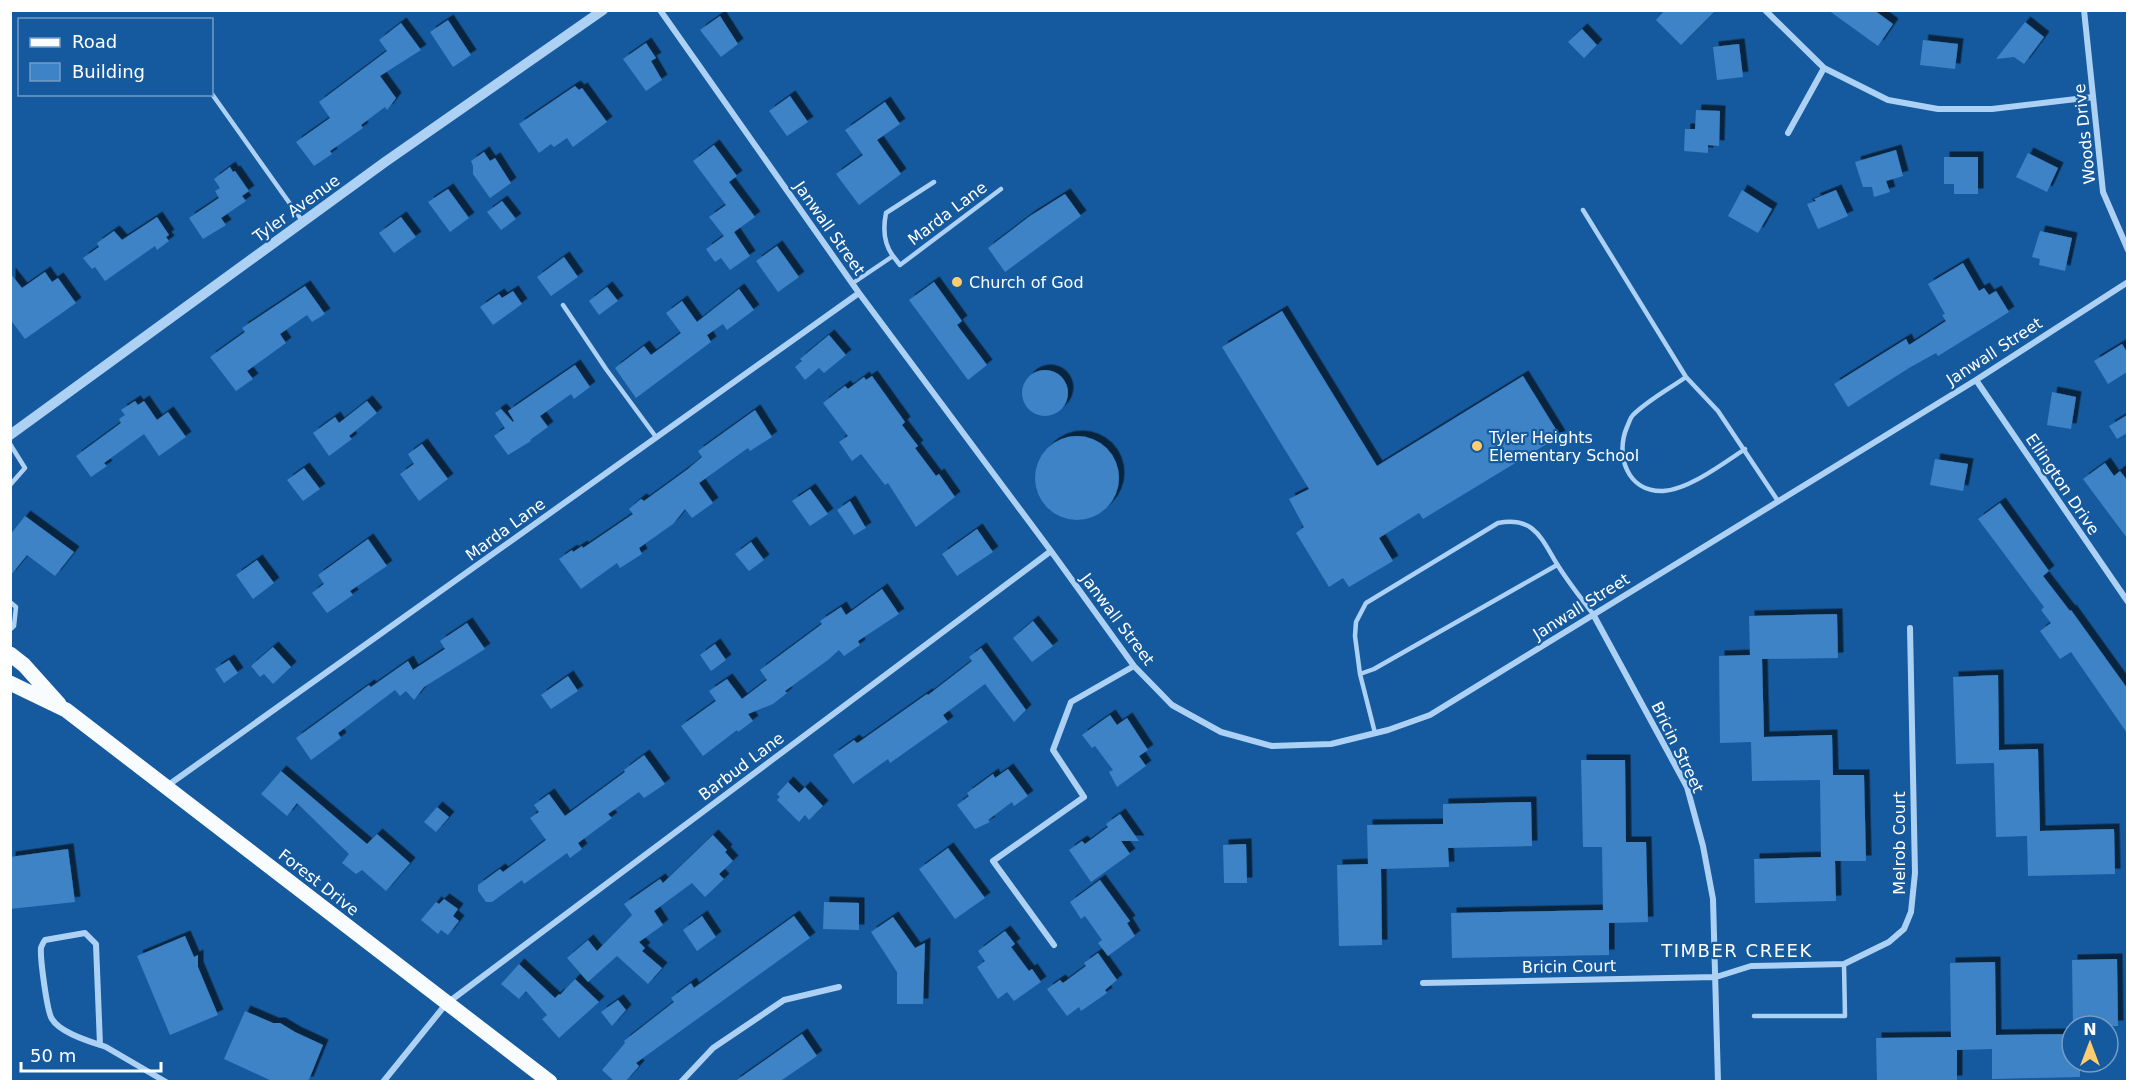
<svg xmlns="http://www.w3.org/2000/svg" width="2138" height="1092" font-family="'DejaVu Sans',sans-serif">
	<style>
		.building { fill: #3d83c5; filter: url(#shadow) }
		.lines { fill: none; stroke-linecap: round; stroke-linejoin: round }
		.service { stroke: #add1f4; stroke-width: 4.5 }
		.minor { stroke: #add1f4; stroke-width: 6 }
		.tertiary { stroke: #add1f4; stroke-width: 10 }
		.primary { stroke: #f9fcff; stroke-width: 15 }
		.poi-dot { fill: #ffcc6f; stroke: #155a9e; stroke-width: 2 }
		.labels { text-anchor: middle; stroke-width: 4.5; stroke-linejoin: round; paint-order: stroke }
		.street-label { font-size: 16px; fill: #fff; stroke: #155a9e }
		.poi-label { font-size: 16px; fill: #fff; stroke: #155a9e; text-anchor: start }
		.neighbourhood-label { font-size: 18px; letter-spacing: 1.5px; fill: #fff; stroke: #155a9e }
	</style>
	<defs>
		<filter id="shadow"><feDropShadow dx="5.5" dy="-5.5" stdDeviation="0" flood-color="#0009"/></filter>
	</defs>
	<rect width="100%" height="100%" fill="#155a9e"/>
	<path class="building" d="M1665,10H1716L1681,45L1656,20Z
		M1828,10H1874L1893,24L1878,46Z
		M720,16L738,44L721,57L700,30Z
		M448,20L471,55L453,67L430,32Z
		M2025,22L2044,37L2024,64L2014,57L1996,59Z
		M401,23L421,50L380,76L396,98L387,110L385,107L361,125L363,128L330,151L332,154L314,166L296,142L330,118L319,102L387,51L379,40Z
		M1582,29L1597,45L1584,58L1568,42Z
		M1923,40L1958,44L1955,69L1920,65Z
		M646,43L656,58L651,61L662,80L646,91L623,59Z
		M1739,44L1743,77L1717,80L1713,47Z
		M575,86L579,90L582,88L607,122L573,147L567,138L554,147L551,144L539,153L519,124Z
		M790,96L808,122L787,136L769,111Z
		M885,102L900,124L877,140L901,174L859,205L836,174L863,155L845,130Z
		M1696,110L1720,111L1719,146L1708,145V153L1684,151L1685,129H1695Z
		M714,145L737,176L729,182L755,217L734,232L750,256L730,270L721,258L715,262L706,249L724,236L709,217L726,205L693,161Z
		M1896,150L1903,176L1886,181L1890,192L1874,197L1872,187H1863L1855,162Z
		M484,152L490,161L495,158L511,183L490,198L473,174V166L471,161Z
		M2028,153L2058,168L2047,192L2016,177Z
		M1944,157H1978V194H1954V184H1944Z
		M230,167L233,172L235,171L249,191L242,196L246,201L221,218L226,225L203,239L189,218L219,198L215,191L220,188L214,179Z
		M448,189L469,218L450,232L428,202Z
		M1742,190L1772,209L1758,233L1728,216Z
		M1836,190L1848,216L1818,229L1807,204L1816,201L1814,199Z
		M1065,194L1081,216L1005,272L988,248L1030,216Z
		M502,201L516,219L501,230L487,212Z
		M157,217L169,235L166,237L169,241L157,250L155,246L105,281L95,267L92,269L83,258L99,247L97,243L114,231L122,240Z
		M401,217L416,237L394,253L379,233Z
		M2040,231L2072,238L2065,271L2039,265L2040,259L2032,257Z
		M777,246L799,277L778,292L756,261Z
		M564,257L578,277L551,296L537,277Z
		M1963,263L1979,291L1984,288L1989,295L1996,291L2009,312L1938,356L1936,353L1909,368L1848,407L1834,384L1906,339L1909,345L1946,321L1942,315L1945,314L1928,284Z
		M45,272L52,282L58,278L76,303L25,339L10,319V273L22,288Z
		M934,282L962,321L957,325L987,365L968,380L909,300Z
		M305,286L325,314L312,322L307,315L280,334L286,343L247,371L253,379L236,391L210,357L245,332L242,328Z
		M607,287L618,301L599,315L589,301Z
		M739,289L754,310L727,330L723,324L707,335L711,342L636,398L615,368L644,346L651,355L681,333L666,313L682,301L697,322Z
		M513,291L522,304L493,325L480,307L499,294L502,298Z
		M1282,311L1377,466L1523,376L1560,436L1423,519L1419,513L1379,538L1393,561L1349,587L1343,578L1329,587L1296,533L1304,527L1289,499L1309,489L1222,347Z
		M829,335L846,355L824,373L819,368L805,380L795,367L802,361L800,359Z
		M2122,344L2127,352V372L2108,384L2094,361Z
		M575,365L590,387L574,399L571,394L540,416L548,427L530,440L531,441L508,455L494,436L505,428L495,413L501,409L513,422L514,421L508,411Z
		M1022 393a23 23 0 1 1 46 0a23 23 0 1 1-46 0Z
		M872,376L905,422L902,425L918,446L915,448L936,476L939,474L955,497L916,527L888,483L885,485L861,454L852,461L839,442L848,436L823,403L845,386L848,389L864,377L866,380Z
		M2052,392L2076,397L2071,429L2047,425Z
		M135,401L138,405L144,401L157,420L168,412L186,437L159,456L144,434L104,463L107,466L91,477L76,456L121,423L119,419L125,415L121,410Z
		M367,401L377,413L349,436L352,439L329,456L313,433L335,417L339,423Z
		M755,410L772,437L750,451L748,448L699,483L713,503L692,518L685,509L673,524L639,548L642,554L620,568L617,563L581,589L559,559L572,550L573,552L582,546L583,548L633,514L629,509L641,499L644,501L688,469L702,457L698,451Z
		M2127,415V433L2117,439L2109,426Z
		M1035 478a42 42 0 1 1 84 0a42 42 0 1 1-84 0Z
		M422,444L448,479L419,501L400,474L414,464L408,454Z
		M1935,459L1968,464L1963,491L1930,485Z
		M2105,463L2114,476L2120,471L2127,480V538L2083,479Z
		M304,468L320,489L303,501L287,480Z
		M810,489L828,514L810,526L792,501Z
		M850,501L866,528L854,535L837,510Z
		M2000,503L2049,571L2043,576L2070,611L2071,610L2127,688V733L2071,652L2060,659L2040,631L2051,623L2041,610L2044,607L1978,519Z
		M25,516L74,552L55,576L27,555L10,576V535Z
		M977,529L993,552L957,576L942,554Z
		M368,539L387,566L350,591L353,595L327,613L312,593L324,584L318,575Z
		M751,542L764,560L749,571L735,554Z
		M257,560L274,583L253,599L236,575Z
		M882,589L899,614L858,641L860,645L844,656L839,650L828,660L785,691L787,693L773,704L748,714L753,721L738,732L737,730L703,756L681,726L716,701L709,691L727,679L742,699L767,680L760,670L822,624L820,621L841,607L846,615Z
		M1837,614L1838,658L1762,659L1764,737L1832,735L1833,775H1864L1866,861H1835L1836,901L1755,903L1754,859L1821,857L1820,780L1752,781L1751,742L1720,743L1719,656L1750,655L1749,616Z
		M1033,621L1053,646L1032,662L1013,638Z
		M467,623L485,649L424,687L414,700L406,691L400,696L395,690L338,733L341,738L311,760L296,738L369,685L371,687L408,661L413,670L445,649L440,641Z
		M715,644L726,660L711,671L700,655Z
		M273,647L291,667L273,684L264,674L260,677L251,666Z
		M981,648L1026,710L1014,722L985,684L943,715L948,722L890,763L888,759L853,784L833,755L854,740L857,743L859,742L927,694L928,695L972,661L969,657Z
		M229,660L238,673L224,683L215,669Z
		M1998,675L1999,750L2038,749L2040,831L2114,829L2115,874L2028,876L2027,836L1996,837L1994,763L1956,764L1953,677Z
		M568,676L578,691L551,709L541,695Z
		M1110,715L1117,725L1127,718L1148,750L1139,756L1146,766L1117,787L1109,772L1113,770L1095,746L1092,748L1082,735Z
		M644,755L665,784L644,798L639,792L608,814L612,818L578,843L582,849L570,858L567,853L524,884L522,880L492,902H486L478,891V885L500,869L503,872L546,840L530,818L539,812L534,805L549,794L565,816L625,772L624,770Z
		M1581,760H1625L1626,842H1646L1648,922L1609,923V955L1452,958L1451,913L1603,910L1602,847H1583Z
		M1008,769L1028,796L1014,806L1012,802L988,820L990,822L975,829L957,805L969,796L967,793L993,774L995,778Z
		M281,771L367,844L377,834L410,863L386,891L362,870L356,874L342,863L349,854L297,803L287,816L261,794Z
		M788,782L799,793L805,787L823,806L809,820L805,815L799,822L777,800L780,797L777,794Z
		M1531,802L1532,846L1448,848L1449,867L1381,869L1382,945L1339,946L1337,865L1368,864L1367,825L1443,824V804Z
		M437,807L449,817L436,832L424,822Z
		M1120,814L1139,841H1121L1130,854L1091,882L1069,850L1082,841L1085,844L1108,827L1106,824Z
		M713,835L727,850L725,852L733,861L719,874L724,879L705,897L692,883L654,911L663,925L639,942L645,948L642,951L662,968L648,984L617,956L588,982L567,958L588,940L597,951L632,915L624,904L660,879L663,883Z
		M1246,844L1247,883H1224L1223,845Z
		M948,848L985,898L955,919L919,869Z
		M68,849L75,902L10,909V857Z
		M1100,880L1130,921L1127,923L1135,936L1108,956L1098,943L1102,940L1085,916L1081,919L1070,902Z
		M444,899L458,909L453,916L459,921L448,935L441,930L438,934L421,920L436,902L439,904Z
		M824,902L859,903V930L823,929Z
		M702,916L716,937L697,951L683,930Z
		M794,916L810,938L636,1063L639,1066L625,1082H615L602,1070L625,1043L624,1041L674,1002L671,998L691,983L694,988Z
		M893,917L915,948L925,943L923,1004H897V972L871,932Z
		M1005,931L1015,944L1011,947L1029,971L1032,969L1041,982L1014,1001L1007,992L998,999L977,967L985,961L978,951Z
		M185,936L194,957L198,955V967L218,1015L170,1035L137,956Z
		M1098,953L1117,980L1105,990L1107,993L1081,1011L1079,1007L1067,1016L1047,989L1060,980L1063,983L1086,966L1084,963Z
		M2117,959L2118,1026H2073L2072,960Z
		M1995,962L1996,1035L2072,1034V1062H2080V1077L1992,1079V1049L1957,1050V1081L1877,1082L1876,1038L1951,1037L1950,963Z
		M519,964L555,998L559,994L560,995L575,979L599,1002L559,1038L542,1019L547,1015L526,991L519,999L501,984Z
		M618,1000L626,1010L612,1026L601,1012Z
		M245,1011L273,1023H280L295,1032L323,1045L308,1082H274L224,1059Z
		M802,1034L817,1056L779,1082H734Z"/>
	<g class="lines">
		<path class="service" d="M212,94L303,222
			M1583,210L1686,377L1718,411L1778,501
			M893,256C883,243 883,228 886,213L934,182
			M853,283L893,256L900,265L1001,189
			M563,305L606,369L656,437
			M1686,377C1669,389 1648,400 1633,415C1630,418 1629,423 1627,427C1615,455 1627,492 1663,491C1688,490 1724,463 1745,449
			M10,444L25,468L10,485
			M10,602L16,607L14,626L10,630
			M1360,674L1355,636L1356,622L1366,603L1498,523C1534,516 1541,538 1557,564C1568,582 1581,598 1593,614
			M1375,733L1360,674L1374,669L1557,565
			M1754,1016H1845L1844,964"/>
		<path class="minor" d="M660,10L859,293L1051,551L1134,666L1172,705L1221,732L1272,746L1331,744L1388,730L1430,715L1976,380L2128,282
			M1765,10L1824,68L1888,100L1938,109H1992L2093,97
			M2084,10L2103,192L2128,250
			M1788,133L1824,68
			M1976,380L2128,602
			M1593,614L1687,787L1703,846L1713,899L1718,1082
			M167,786L859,293
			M1054,945L993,861L1084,797L1053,750L1071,702L1134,666
			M1423,983L1716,977L1751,966L1844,964L1889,942L1904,929L1911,912L1915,873L1910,628
			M100,1045L96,944L85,933L45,940C44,941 41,947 41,948C40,958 47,1012 52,1019C60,1033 92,1042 106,1047L166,1082
			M383,1082L446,1004L1051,551
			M681,1082L713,1048L784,1000L839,987"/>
		<path class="tertiary" d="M10,435L385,162L603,10"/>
		<path class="primary" d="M10,654L24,665L59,704
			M10,683L66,710L550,1082"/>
	</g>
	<g class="poi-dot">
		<circle cx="957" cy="282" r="6"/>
		<circle cx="1477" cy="446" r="6"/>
	</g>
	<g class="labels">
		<g class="street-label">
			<text transform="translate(2084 134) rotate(-96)" y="6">Woods Drive</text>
			<text transform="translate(296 208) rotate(-36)" y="6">Tyler Avenue</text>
			<text transform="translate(947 213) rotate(-37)" y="6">Marda Lane</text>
			<text transform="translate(830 228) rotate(55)" y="6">Janwall Street</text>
			<text transform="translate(1994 351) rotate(-33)" y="6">Janwall Street</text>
			<text transform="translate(2063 484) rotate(56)" y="6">Ellington Drive</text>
			<text transform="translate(505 529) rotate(-36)" y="6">Marda Lane</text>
			<text transform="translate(1581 606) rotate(-32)" y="6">Janwall Street</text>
			<text transform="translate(1118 619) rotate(53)" y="6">Janwall Street</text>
			<text transform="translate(1678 747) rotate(64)" y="6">Bricin Street</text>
			<text transform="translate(741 766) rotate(-37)" y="6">Barbud Lane</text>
			<text transform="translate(1899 843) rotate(-90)" y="6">Melrob Court</text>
			<text transform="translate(319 882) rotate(38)" y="6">Forest Drive</text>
			<text transform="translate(1569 966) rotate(-1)" y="6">Bricin Court</text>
		</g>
		<g class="poi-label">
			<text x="969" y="288">Church of God</text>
			<text x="1489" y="443">Tyler Heights<tspan x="1489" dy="18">Elementary School</tspan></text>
		</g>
		<g class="neighbourhood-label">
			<text x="1737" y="957">TIMBER CREEK</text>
		</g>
	</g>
	<rect width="2138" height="1092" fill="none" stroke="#ffffff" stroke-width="24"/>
	<rect x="18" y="18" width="195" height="78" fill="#155a9e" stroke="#739cc5" stroke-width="1.5"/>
	<rect x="30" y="38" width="30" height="9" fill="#f9fcff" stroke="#739cc5" stroke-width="1.5"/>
	<text x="72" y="48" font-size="18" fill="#ffffff">Road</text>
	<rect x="30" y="63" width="30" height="18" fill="#3d83c5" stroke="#739cc5" stroke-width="1.5"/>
	<text x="72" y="78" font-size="18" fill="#ffffff">Building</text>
	<g transform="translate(2090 1044)"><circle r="28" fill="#155a9e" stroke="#739cc5" stroke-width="1.5"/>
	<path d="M0-4.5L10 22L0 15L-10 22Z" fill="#ffcc6f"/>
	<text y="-9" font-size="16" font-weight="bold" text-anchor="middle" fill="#ffffff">N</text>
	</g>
	<path d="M21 1062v9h140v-9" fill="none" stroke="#ffffff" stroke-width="3"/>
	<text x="30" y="1062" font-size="18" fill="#ffffff" stroke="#155a9e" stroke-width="4.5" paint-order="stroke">50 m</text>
</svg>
